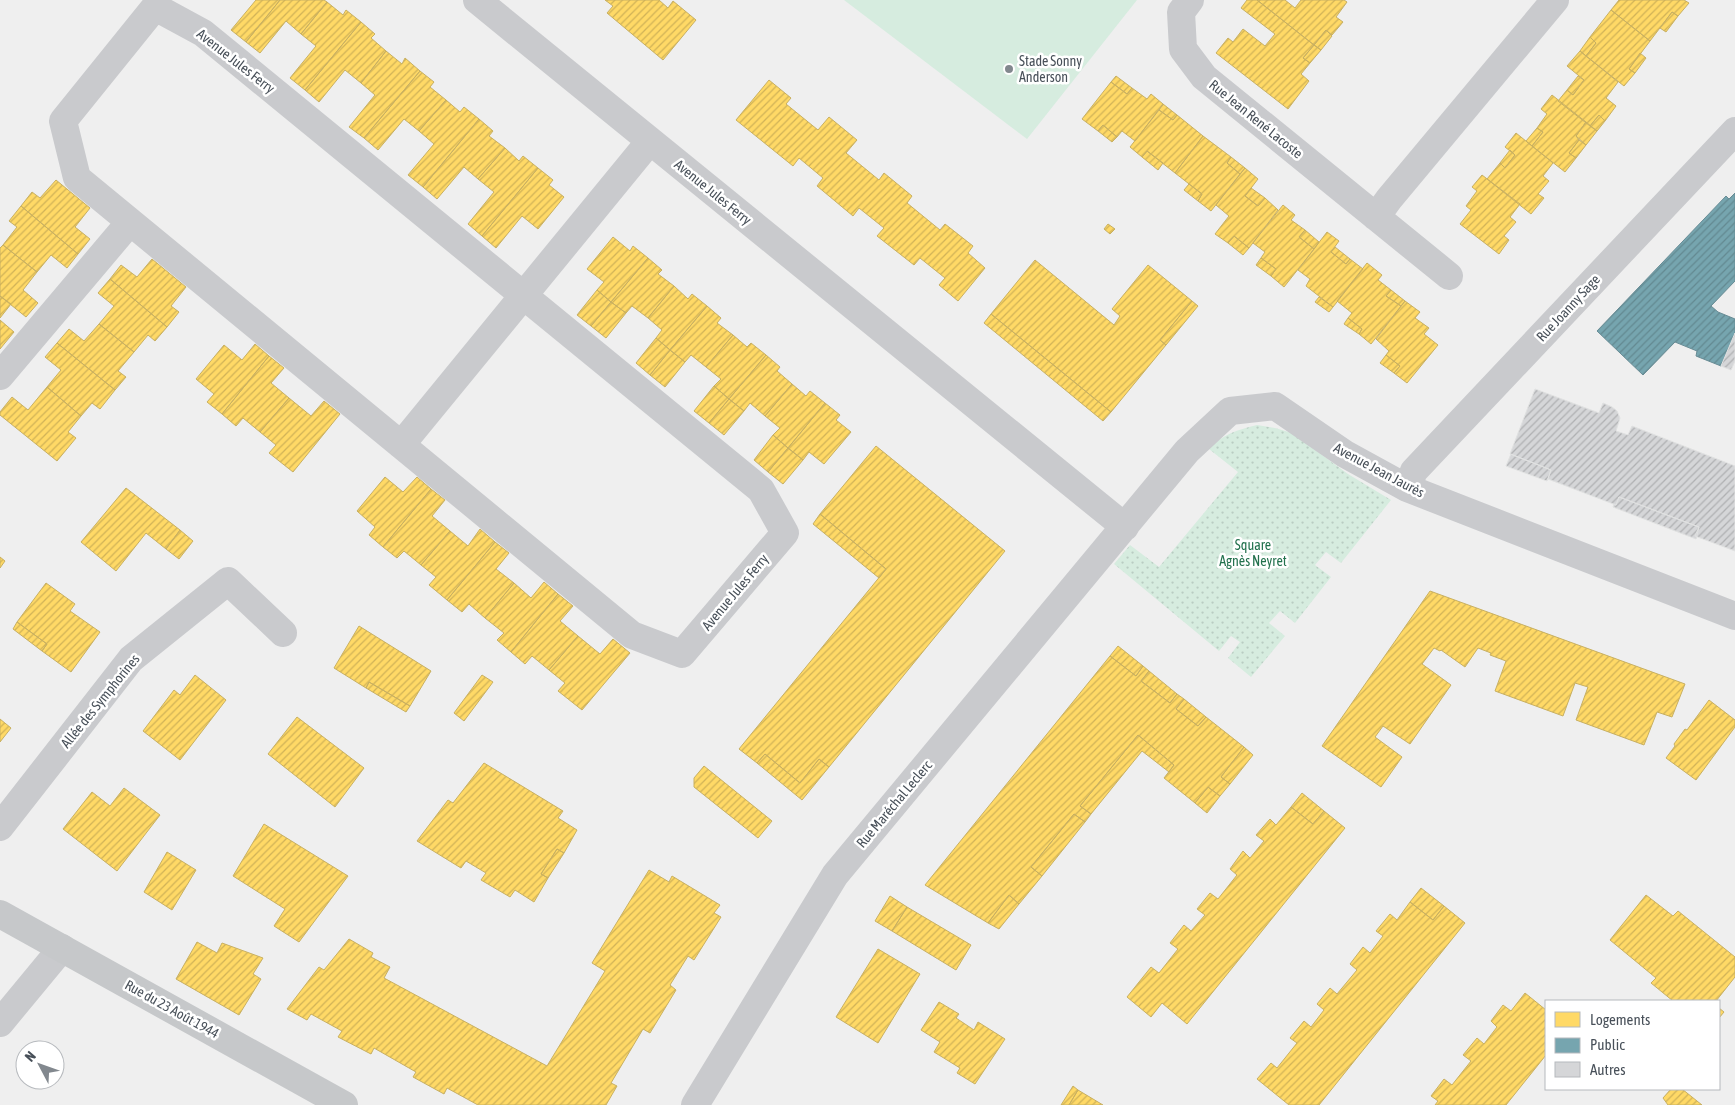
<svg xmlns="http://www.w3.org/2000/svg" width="1735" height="1105" font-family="'Asap Condensed',sans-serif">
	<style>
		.grass { fill: #d6ecdf }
		.park { fill: url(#park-dots) }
		.homes { fill: url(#homes-hatch); stroke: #c8b062 }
		.public { fill: url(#public-hatch); stroke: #688c95 }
		.building { fill: url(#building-hatch); stroke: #e0e1e1 }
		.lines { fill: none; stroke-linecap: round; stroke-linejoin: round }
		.minor { stroke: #c9cacd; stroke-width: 28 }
		.major { stroke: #c6c8ca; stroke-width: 28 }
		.poi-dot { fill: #82888e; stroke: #fff; stroke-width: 2 }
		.labels { text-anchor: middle; stroke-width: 5; stroke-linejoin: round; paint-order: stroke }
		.street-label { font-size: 14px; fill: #485059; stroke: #fff }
		.poi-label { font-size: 14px; fill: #485059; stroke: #fff; text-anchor: start }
		.park-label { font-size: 14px; fill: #22714d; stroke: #fff }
	</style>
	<defs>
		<pattern id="park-dots" width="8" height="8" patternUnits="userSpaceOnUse" patternTransform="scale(1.25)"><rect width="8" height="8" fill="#d6ecdf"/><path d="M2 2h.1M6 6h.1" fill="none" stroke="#b9ccc2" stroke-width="1.8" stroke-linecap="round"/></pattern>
		<pattern id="homes-hatch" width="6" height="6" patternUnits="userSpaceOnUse" patternTransform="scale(1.25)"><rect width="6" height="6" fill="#ffd966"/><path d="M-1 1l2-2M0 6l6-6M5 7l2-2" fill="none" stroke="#d0b257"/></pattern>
		<pattern id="public-hatch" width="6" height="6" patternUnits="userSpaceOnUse" patternTransform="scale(1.25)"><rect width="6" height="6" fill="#76a5af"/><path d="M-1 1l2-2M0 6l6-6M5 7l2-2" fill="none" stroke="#638991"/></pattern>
		<pattern id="building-hatch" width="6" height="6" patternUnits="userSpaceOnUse" patternTransform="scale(1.25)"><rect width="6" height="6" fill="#d5d6d8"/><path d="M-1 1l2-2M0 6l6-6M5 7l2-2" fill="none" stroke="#afb0b2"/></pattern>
	</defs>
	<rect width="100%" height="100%" fill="#efefef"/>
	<path class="grass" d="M844,0H1137L1027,139Z"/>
	<path class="park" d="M1257,425L1275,428L1292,433L1348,474L1391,500L1341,563L1326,552L1315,565L1331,577L1295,623L1280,611L1269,623L1285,636L1251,677L1228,658L1240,642L1231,636L1219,651L1114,564L1130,545L1159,567L1238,472L1209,449C1222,434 1238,430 1257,425Z"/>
	<path class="homes" d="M256,0H280L246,42L231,30Z
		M280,0H324L327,2L301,34L286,21L260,53L246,42Z
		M605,0H659L668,8L673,1L696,20L663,60L607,13L613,6Z
		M1247,0H1257L1314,45L1303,58L1310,63L1301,74L1309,81L1288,109L1216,53L1228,38L1233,42L1243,29L1265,46L1275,34L1241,8Z
		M1257,0H1285L1295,8L1301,0H1344L1347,2L1336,17L1343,22L1332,35L1326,30L1314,45Z
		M1619,0H1684L1689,3L1678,16L1672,12L1650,41L1611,10Z
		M327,2L343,15L346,10L361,22L305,90L290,78L316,46L301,34Z
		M1611,10L1650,41L1629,69L1635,73L1624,86L1586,56L1596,43L1590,37Z
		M1672,12L1678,16L1666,32L1660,28Z
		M361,22L375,34L371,38L386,51L361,83L345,70L319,102L305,90Z
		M1326,30L1332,36L1321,50L1314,45Z
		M1590,37L1596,43L1586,56L1580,51Z
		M1314,45L1321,50L1310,63L1303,58Z
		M386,51L402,64L405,58L420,71L364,138L349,127L375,95L361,83Z
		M1580,51L1618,82L1606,98L1616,106L1605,121L1599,115L1590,126L1558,101L1567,90L1573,95L1584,80L1567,66Z
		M1640,53L1646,58L1635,73L1629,69Z
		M420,71L434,82L430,87L446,100L419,131L404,119L378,150L364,138Z
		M1116,76L1132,88L1127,94L1111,82Z
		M1578,76L1584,80L1573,95L1567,90Z
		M769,80L791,98L786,104L818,130L829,117L857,140L846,153L879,180L884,173L912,196L907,203L940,230L945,224L973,246L968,253L985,268L958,301L939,285L945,278L920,258L914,265L877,236L884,228L859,208L853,216L817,186L823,178L799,158L793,166L736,120Z
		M1111,82L1127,94L1132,88L1147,99L1151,94L1163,104L1135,141L1122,131L1117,137L1103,125L1098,131L1082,119Z
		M1552,95L1586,122L1576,136L1579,140L1569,153L1576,158L1565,172L1532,146L1543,132L1537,128L1547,114L1541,109Z
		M446,100L460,112L464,107L479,119L423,187L408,175L434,144L419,131Z
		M1163,104L1177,115L1173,120L1159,110Z
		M1159,110L1173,120L1177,115L1203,136L1175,173L1147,151L1142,157L1130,147Z
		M1599,115L1605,121L1597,131L1590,126Z
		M479,119L493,131L489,136L505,148L478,179L464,167L437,199L423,187Z
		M1586,122L1597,131L1586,145L1576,136Z
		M1103,125L1117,137L1112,142L1098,131Z
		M1537,128L1543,132L1532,146L1526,141Z
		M1516,133L1553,163L1543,176L1549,181L1538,194L1544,198L1531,214L1487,179L1500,163L1505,168L1515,155L1505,147Z
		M1203,136L1231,157L1227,163L1240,174L1211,211L1198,201L1202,194L1175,173Z
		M1579,140L1586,145L1576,158L1569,153Z
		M505,148L519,161L523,156L538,168L482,236L468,224L494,192L478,179Z
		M1510,150L1515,155L1505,168L1500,163Z
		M1147,151L1163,163L1158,170L1142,157Z
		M1231,157L1245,168L1240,174L1227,163Z
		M538,168L553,180L549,185L564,197L538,229L522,216L496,248L482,236Z
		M1245,168L1258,179L1245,196L1258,206L1265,198L1278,210L1249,248L1234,236L1228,243L1215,234L1229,216L1216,205Z
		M1482,175L1520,204L1510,217L1516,222L1504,236L1509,240L1499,254L1460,224L1471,210L1466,206L1477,191L1472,187Z
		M56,180L90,208L75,227L90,239L78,254L21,206L32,192L40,198Z
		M1189,184L1202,194L1198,201L1184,190Z
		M1251,188L1265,198L1258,206L1245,196Z
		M1283,205L1295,215L1291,220L1305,230L1299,237L1314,249L1284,287L1271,276L1276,269L1261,258L1265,252L1253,243Z
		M21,206L78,254L67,268L51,255L37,272L3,245L17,227L9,221Z
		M1108,224L1115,229L1110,234L1104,229Z
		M1305,230L1319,242L1314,249L1299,237Z
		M1327,232L1339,241L1331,252L1346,264L1350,259L1363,269L1333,307L1306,286L1310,279L1298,270Z
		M1234,236L1249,248L1243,255L1228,243Z
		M613,237L630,251L633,246L648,258L611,302L597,290L604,282L587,269Z
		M3,245L37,272L23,290L38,303L26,317L0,296V248Z
		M1335,247L1350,259L1346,264L1331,252Z
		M648,258L662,270L658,274L674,286L648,318L632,306L626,313L611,302Z
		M1261,258L1276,269L1271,276L1256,265Z
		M152,259L186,287L171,306L179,312L167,327L110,279L121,265L137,277Z
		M1035,260L1114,325L1120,316L1112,309L1148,265L1192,301L1160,340L1166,345L1111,412L991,314Z
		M1367,263L1382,275L1378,280L1391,290L1386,296L1401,306L1371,344L1359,334L1362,329L1348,318L1352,313L1337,301Z
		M110,279L167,327L155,341L148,335L134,352L99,324L114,306L98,293Z
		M674,286L688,299L692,294L707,306L670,350L656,338L662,330L648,318Z
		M597,290L611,302L591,326L577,315Z
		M1391,290L1405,301L1401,306L1386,296Z
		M0,296L11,304L0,318Z
		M1319,297L1333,307L1329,312L1315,302Z
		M1192,301L1198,306L1166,345L1160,340Z
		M1405,301L1420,312L1415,318L1429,328L1424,334L1438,345L1407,383L1394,373L1400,366L1386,355L1389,351L1376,339Z
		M611,302L626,313L606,338L591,326Z
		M707,306L721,318L717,323L733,335L706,367L691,355L685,362L670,350Z
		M991,314L1111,412L1103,421L984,323Z
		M1348,318L1362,329L1359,334L1344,324Z
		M0,320L14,332L0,349Z
		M99,324L134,352L118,371L126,377L115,390L57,343L69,329L84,341Z
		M733,335L747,347L751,343L766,355L729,399L714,386L721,379L706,367Z
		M656,338L670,350L650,375L636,363Z
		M57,343L115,390L100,409L92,403L81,416L47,387L61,370L45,357Z
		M255,344L269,356L222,414L207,402L214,394L196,379L224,345L242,360Z
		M670,350L685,362L665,387L650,375Z
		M766,355L780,367L777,371L792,384L765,416L750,403L744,411L729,399Z
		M1386,355L1400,366L1394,373L1380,363Z
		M269,356L284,368L271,383L289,398L260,432L243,418L236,426L222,414Z
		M792,384L806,396L810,391L825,403L788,448L773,435L780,428L765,416Z
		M714,386L729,399L709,423L694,411Z
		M47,387L81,416L68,432L76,438L57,461L0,415V412L12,397L28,410Z
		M289,398L311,416L324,401L340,414L293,472L269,453L276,445L260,432Z
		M729,399L744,411L724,435L709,423Z
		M825,403L840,415L836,420L851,432L824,464L809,452L803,460L788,448Z
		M773,435L788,448L768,472L754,460Z
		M876,446L1005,551L829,767L819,759L800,783L765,754L757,763L739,749L886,569L820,514Z
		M788,448L803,460L783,484L768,472Z
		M385,477L403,492L417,477L431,489L383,547L369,535L375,527L357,511Z
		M126,488L180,530L166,549L146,533L116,571L81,542Z
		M431,489L445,500L432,516L450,531L421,565L404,551L397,558L383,547Z
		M820,514L886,569L879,578L813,524Z
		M480,529L495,542L447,600L429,585L436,577L421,565L450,531L468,546Z
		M180,530L193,541L179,559L166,549Z
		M495,542L509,553L496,569L514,583L485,618L469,604L462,612L447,600Z
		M0,557L5,561L0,568Z
		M544,582L558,594L511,652L497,640L504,633L485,618L514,583L531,598Z
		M46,583L75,604L70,611L100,632L71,672L42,651L47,644L17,622Z
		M1430,591L1685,684L1672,717L1657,712L1644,745L1576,720L1588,687L1575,683L1563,716L1495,691L1506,661L1490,655L1491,653L1478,648L1465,667L1441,650L1440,651L1434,648L1422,664L1451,685L1410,744L1383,726L1375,737L1402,757L1381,787L1322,746Z
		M558,594L573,606L560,621L578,636L549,670L532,656L525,664L511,652Z
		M17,622L47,644L42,651L13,629Z
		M359,626L431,671L410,706L369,682L366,688L334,668Z
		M578,636L600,654L613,639L630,653L582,710L558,691L565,683L549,670Z
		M1118,646L1143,666L1136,676L1110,656Z
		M1110,656L1136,676L1143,666L1149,671L1141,681L1170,703L1177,694L1184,699L1176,709L1198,726L1206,717L1244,747L1221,777L1230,784L1220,796L1208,787L1195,803L1164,778L1174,765L1138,735L1080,806L1091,814L1085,822L1074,814L1031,867L1042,876L1019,904L1009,895L988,923L925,885Z
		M1149,671L1177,694L1170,703L1141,681Z
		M195,675L226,700L180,760L143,731L174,690L180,695Z
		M482,675L493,682L464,721L454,713Z
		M369,682L410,706L406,712L366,688Z
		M1184,699L1206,717L1198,726L1176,709Z
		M1709,700L1735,720V727L1696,780L1666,758L1675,746L1674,744L1685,729L1687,730Z
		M297,717L364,768L335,807L268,754Z
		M0,719L11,728L0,742Z
		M1138,735L1174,765L1169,772L1142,751L1091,814L1080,806Z
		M1244,747L1253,755L1230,784L1221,777Z
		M765,754L800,783L819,759L829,767L802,800L757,763Z
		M484,763L563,811L558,818L577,830L564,853L557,849L541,874L548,878L534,902L515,890L510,897L481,880L486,873L466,861L461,868L417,841L448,800L453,803Z
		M704,766L772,821L758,838L694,787V778Z
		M1208,787L1220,796L1207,813L1195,803Z
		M124,788L160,815L117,871L63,829L92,792L110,806Z
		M1302,793L1324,811L1313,824L1291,807Z
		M1291,807L1313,824L1324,811L1345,828L1187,1024L1162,1003L1151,1017L1127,997L1151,967L1159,973L1178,949L1170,943L1184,925L1191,931L1205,915L1197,909L1210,893L1218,899L1237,875L1230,869L1243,851L1250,858L1264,841L1256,835L1270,819L1276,825Z
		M1074,814L1085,822L1042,876L1031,867Z
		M264,824L348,876L299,942L274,926L285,909L233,876Z
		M557,849L564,853L548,878L541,874Z
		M167,852L196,870L172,910L144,892Z
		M649,870L669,882L672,876L720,905L714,913L721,917L694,960L688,956L670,985L676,990L650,1033L643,1029L611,1083L617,1086L606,1105H478L447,1088L444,1094L413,1077L416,1072L374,1048L371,1054L338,1037L342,1031L311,1014L307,1020L287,1009L319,967L324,970L349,939L373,953L371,957L390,967L384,978L547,1066L605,971L592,963Z
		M1421,888L1444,906L1433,920L1410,902Z
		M1009,895L1019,904L999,929L988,923Z
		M1646,895L1673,916L1678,911L1735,957V977L1716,1001H1673L1651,983L1656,978L1610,940Z
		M890,896L907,907L892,931L875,921Z
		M1410,902L1433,920L1444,906L1465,923L1319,1105H1289L1257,1079L1271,1063L1277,1068L1297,1043L1290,1038L1304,1021L1311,1027L1324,1010L1317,1004L1330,988L1337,994L1357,970L1350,964L1363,947L1370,953L1383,936L1376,931L1390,914L1397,920Z
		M907,907L971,945L956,970L892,931Z
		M197,942L217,953L222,943L263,958L253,974L261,979L239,1015L176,979Z
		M878,949L920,974L878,1043L836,1017Z
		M1525,993L1546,1010V1055L1506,1105H1435L1438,1101L1431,1096L1444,1079L1452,1085L1471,1061L1463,1055L1477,1038L1484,1044L1497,1027L1491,1021L1503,1005L1511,1011Z
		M939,1002L959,1014L956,1018L974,1030L978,1022L1005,1039L975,1084L957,1073L960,1068L934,1052L940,1042L921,1030Z
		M1719,1008L1724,1012L1719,1018Z
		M1073,1086L1078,1090L1069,1105H1061Z
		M1671,1089H1682L1702,1105H1668L1663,1098Z
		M1078,1090L1103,1105H1069Z"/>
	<path class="public" d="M1735,193V281L1711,306L1718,312L1735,319V333L1721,366L1696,356L1697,351L1675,342L1643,375L1597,331L1726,196L1729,199Z"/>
	<path class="building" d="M1735,333V361L1731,370L1721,366Z
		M1535,389L1599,413L1603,403L1612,407L1617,411L1620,418L1616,431L1628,435L1632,426L1735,466V551L1695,536L1699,527L1619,497L1616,505L1548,479L1551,470L1510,454Z
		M1511,454L1551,470L1547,481L1506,466Z
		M1619,497L1699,527L1696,539L1613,507L1614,504L1616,505Z"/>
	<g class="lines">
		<path class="minor" d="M477,0L1125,527
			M1190,0L1181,12L1183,49L1204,77L1449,276
			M155,7L203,33L761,490L785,533L682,654L632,635L77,178L63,121Z
			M1376,217L1389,199L1555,0
			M0,376L130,222
			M401,445L650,141
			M1407,488L1414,471L1735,131
			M0,827L131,659L228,581L283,633
			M0,1023L62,948
			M695,1105L835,875L1187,451L1230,411L1275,406L1345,454L1407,488L1735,616"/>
		<path class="major" d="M0,914L344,1105"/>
	</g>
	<circle class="poi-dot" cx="1009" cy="69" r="5"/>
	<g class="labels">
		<g class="street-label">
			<text transform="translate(236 61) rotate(38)" y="5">Avenue Jules Ferry</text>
			<text transform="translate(1256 119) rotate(39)" y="5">Rue Jean René Lacoste</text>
			<text transform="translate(713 192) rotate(39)" y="5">Avenue Jules Ferry</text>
			<text transform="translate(1568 308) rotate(-47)" y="5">Rue Joanny Sage</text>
			<text transform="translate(1379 470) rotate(28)" y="5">Avenue Jean Jaurès</text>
			<text transform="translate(735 592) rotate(-50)" y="5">Avenue Jules Ferry</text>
			<text transform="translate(100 701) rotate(-51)" y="5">Allée des Symphorines</text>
			<text transform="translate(894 804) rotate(-50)" y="5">Rue Maréchal Leclerc</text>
			<text transform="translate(172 1009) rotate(29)" y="5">Rue du 23 Août 1944</text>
		</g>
		<g class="poi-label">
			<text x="1019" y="66">Stade Sonny<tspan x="1019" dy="16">Anderson</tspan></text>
		</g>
		<g class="park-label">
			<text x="1253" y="550">Square<tspan x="1253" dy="16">Agnès Neyret</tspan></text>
		</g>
	</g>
	<rect x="1545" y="1000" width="175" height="90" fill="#ffffff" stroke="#b6b9bd"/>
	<rect x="1555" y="1012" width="25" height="15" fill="#ffd966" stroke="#b6b9bd"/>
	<text x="1590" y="1025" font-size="15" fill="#485059">Logements</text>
	<rect x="1555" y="1038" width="25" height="15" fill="#76a5af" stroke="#b6b9bd"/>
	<text x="1590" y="1050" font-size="15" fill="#485059">Public</text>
	<rect x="1555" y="1062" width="25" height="15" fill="#d5d6d8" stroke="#b6b9bd"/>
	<text x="1590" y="1075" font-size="15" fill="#485059">Autres</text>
	<g transform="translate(40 1065) rotate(311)"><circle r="24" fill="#ffffff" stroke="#b6b9bd"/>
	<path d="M0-4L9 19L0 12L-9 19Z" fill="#82888e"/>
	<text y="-8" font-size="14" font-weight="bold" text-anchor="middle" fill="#485059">N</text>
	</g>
</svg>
